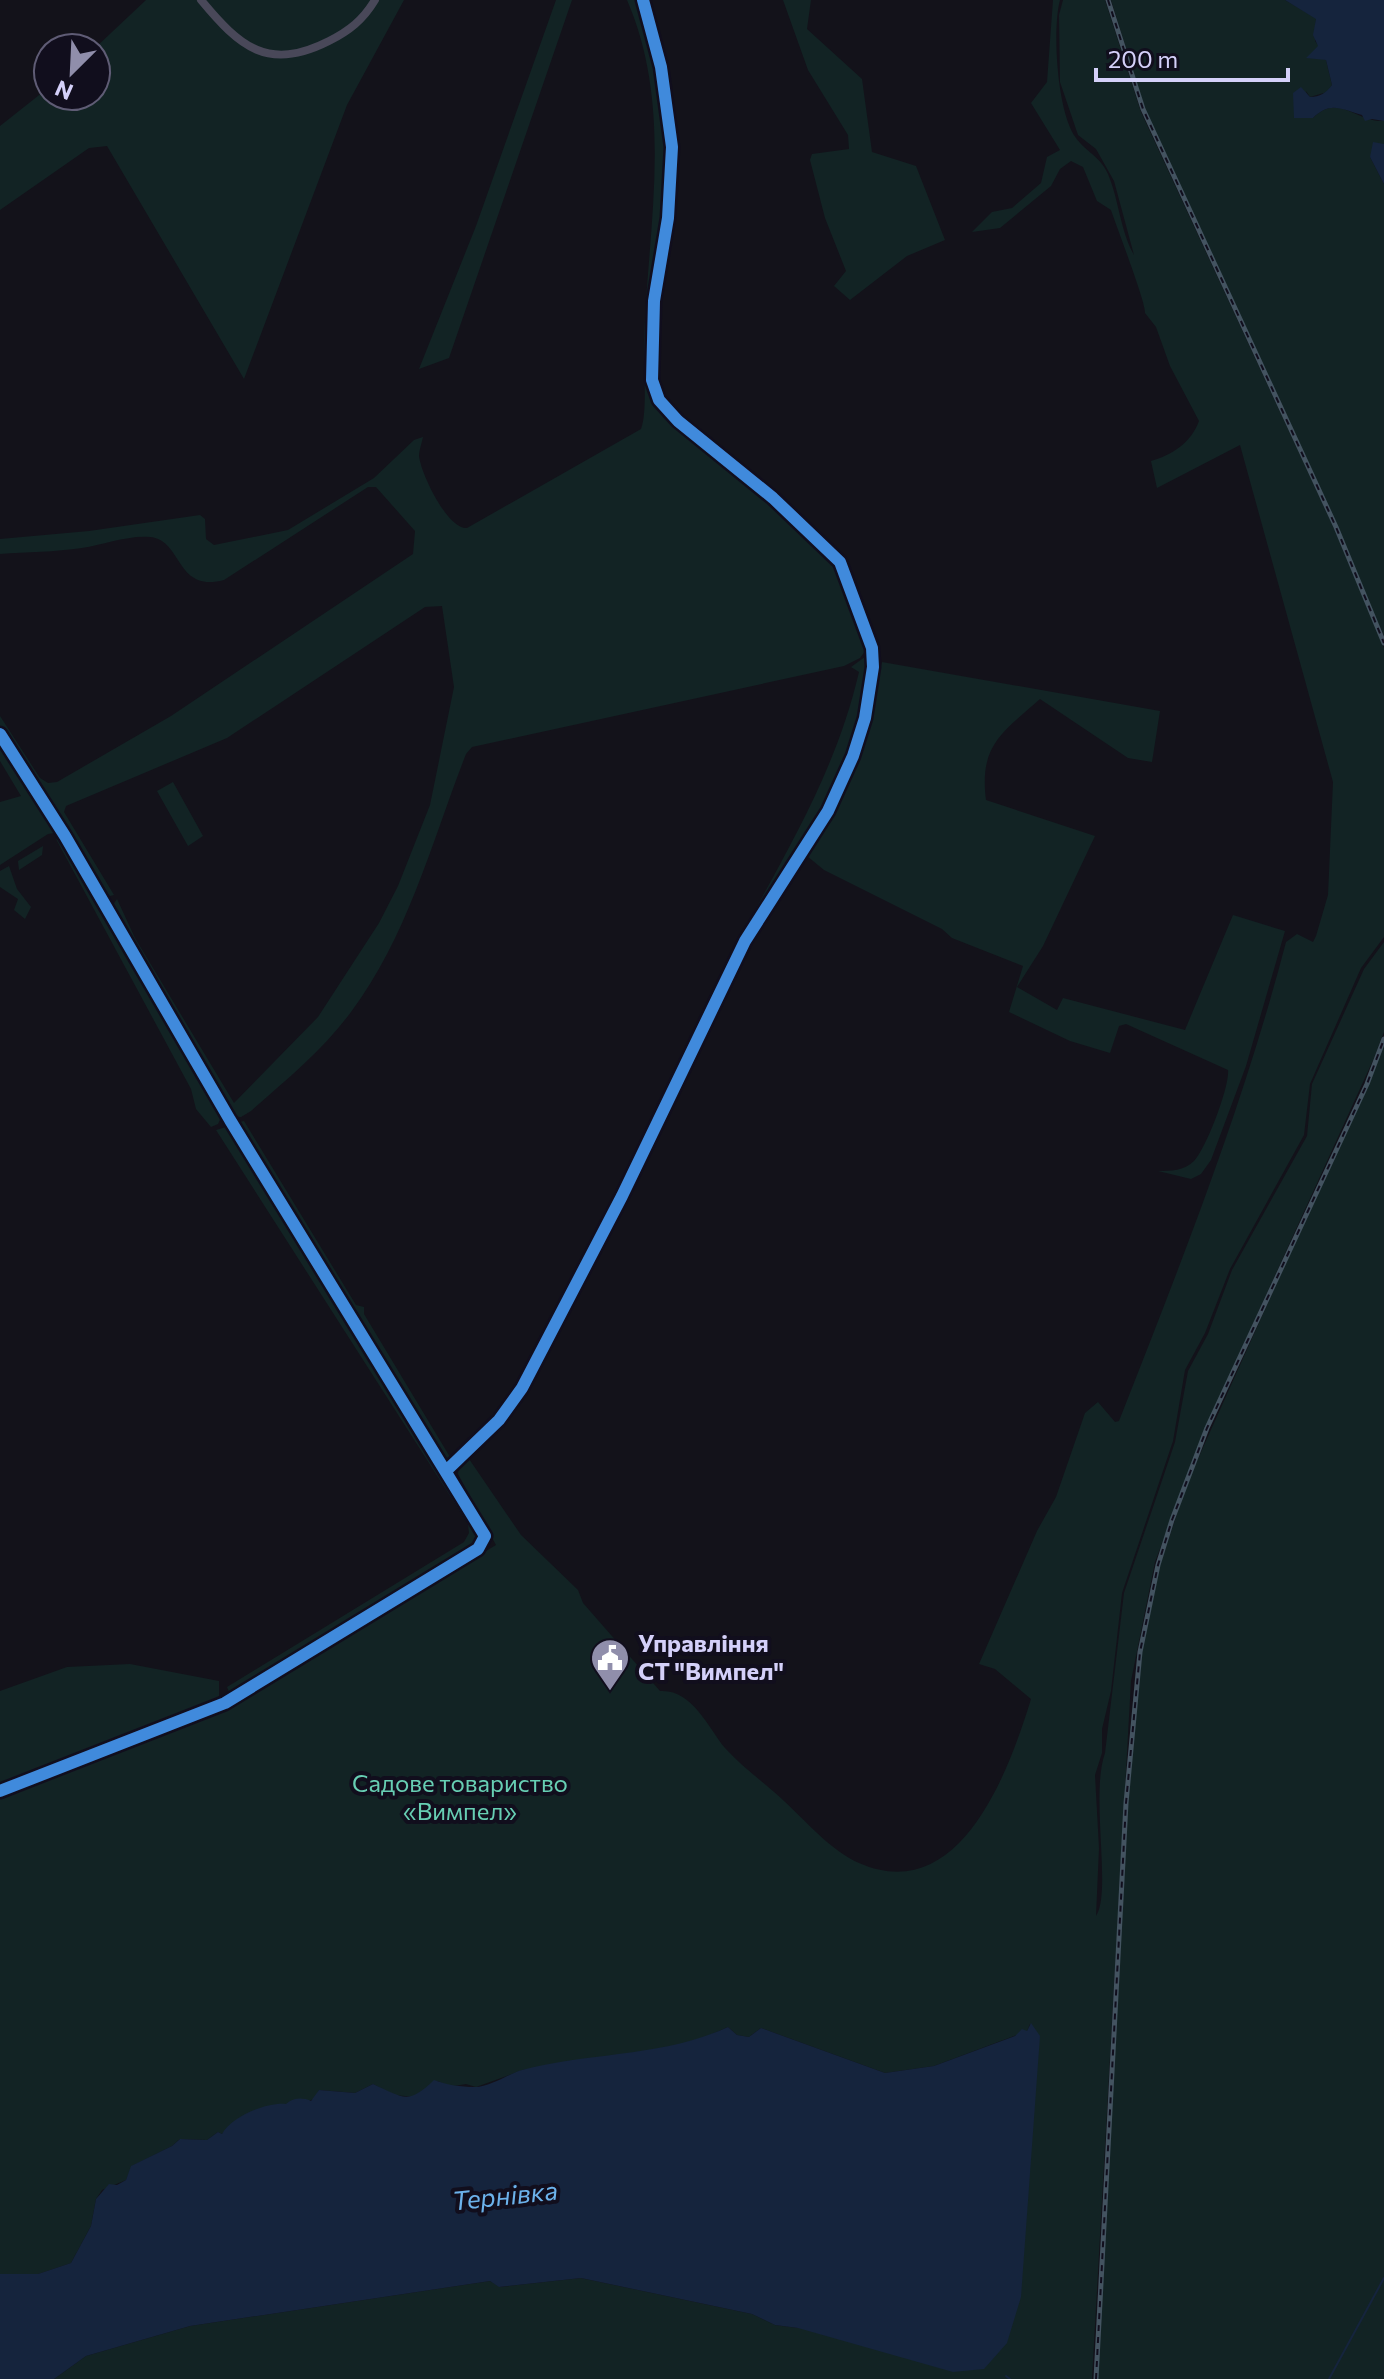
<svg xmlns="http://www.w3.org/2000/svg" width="1384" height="2379" font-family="Commissioner,sans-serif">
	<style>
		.green { fill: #122324 }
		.water { fill: #15243d }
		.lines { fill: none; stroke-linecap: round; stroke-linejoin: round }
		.stream { stroke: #15243d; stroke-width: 2 }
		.minor { stroke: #494859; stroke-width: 8 }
		.rail-casing { stroke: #435360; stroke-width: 5 }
		.rail { stroke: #110e1d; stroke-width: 2; stroke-dasharray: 6; stroke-linecap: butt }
		.cycleway-casing { stroke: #110e1d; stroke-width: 17 }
		.cycleway { stroke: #408adc; stroke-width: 12 }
		.labels { text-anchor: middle; stroke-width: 8; stroke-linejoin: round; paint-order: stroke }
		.poi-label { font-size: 24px; font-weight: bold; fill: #d4d0f9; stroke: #110e1d; text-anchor: start }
		.park-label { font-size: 24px; fill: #67ceb3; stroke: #110e1d }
		.water-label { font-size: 26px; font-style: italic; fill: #6cb2eb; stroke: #110e1d }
	</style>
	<rect width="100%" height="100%" fill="#13121a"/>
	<path class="green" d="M146,0H199L219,25L275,57L342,36L376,0H404L347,105L244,379L107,146L89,148L0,210V126L48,88V96H96L95,48Z
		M203,0H373C347,35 284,74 243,41C228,30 216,13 203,0Z
		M556,0H572L449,358L419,369L476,226Z
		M627,0H640L658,69L669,147L649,381L664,412L829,557L850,591L868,647L860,658L844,666L472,747L466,754C432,841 408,936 351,1012C323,1050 286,1080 251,1111L241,1117L232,1116L111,908L117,899L135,938L234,1103L318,1017L379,923L398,886L430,805L454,687L442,606L425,607L227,738L66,806L64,812L114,895L110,896L102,890L0,728V716L40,778L48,783L57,782L171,716L413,554L415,531L376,487H368L224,580C175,593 183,540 150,537C128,535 103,545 82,548C55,552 27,552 0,554V539L89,531L200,515L205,519L206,539L214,545L288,530L374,478L414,440L423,437C422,442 419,451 419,456C421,474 448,530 467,528L641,429C648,412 643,361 644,339C648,225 674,109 627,0Z
		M783,0H811L807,29L862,79L872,152L916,166L945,240L907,256L850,300L834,286L846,271L825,218L810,160L812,154L849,149L848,135L808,70Z
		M1053,0H1060C1052,29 1057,113 1076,138C1086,152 1100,156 1108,174C1119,200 1120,230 1134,255L1114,181L1096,149L1078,135L1060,82L1059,15L1063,0H1105L1141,112L1334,528L1384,648V937L1361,968L1310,1084L1304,1135L1230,1269L1205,1333L1185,1370L1173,1441L1122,1593L1111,1691L1102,1729V1753L1095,1775L1099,1848L1096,1916C1112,1892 1090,1795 1105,1753L1124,1593L1175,1442L1188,1371L1208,1334L1232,1270L1307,1136L1312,1084L1364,969L1384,942V1032L1374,1058L1206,1427L1155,1562L1131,1681L1092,2379H54L86,2356L190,2326L490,2281L500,2287L581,2278L752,2314L775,2325L798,2328L1037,2043L1040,2037L1030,2024L1027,2031L934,2066L885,2073L761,2028L749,2037L737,2035L728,2027L699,2040L666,2048L523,2070L476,2087L466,2084L448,2087L438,2081L415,2097L394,2095L373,2084L355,2093L319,2090L315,2099C270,2111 264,2098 222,2134L218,2132L207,2140L180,2139L172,2146L132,2166L126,2180L102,2190L96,2199L91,2226L71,2263L38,2274H0V1796L227,1707L496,1545L458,1474L459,1464L467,1456L521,1535L578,1590L583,1603L660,1691C692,1689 707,1726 725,1748C742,1767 765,1783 784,1801C807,1822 830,1850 859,1863C959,1907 1008,1774 1031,1699L995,1669L979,1664L1037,1531L1056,1497L1085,1413L1098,1402L1115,1422L1119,1421C1181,1263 1243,1107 1286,942L1297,934L1313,942L1316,936L1328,895L1333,782L1240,445L1157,488L1151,461C1172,455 1191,443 1199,421L1170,366L1156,327L1145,313C1146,303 1117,228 1111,210L1097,201L1083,167L1071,161L1060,169L1051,186L1000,228L972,232L992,212L1012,208L1041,183L1047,157L1060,150L1031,103L1047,82Z
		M1111,0H1285L1316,18L1315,41L1319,46L1310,55L1326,60L1332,85L1327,92L1310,97L1306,91L1313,118C1339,92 1356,123 1384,121V144L1370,157L1384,184V636L1145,109Z
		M869,654C879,754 792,854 749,939C673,1089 596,1238 520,1387C500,1414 478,1443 449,1461L443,1460L235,1123L244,1121L356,1305L364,1307V1314L450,1457L494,1414L510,1393C568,1294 622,1190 671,1086C687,1051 701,1015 718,980C770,876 832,788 859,672L851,667Z
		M882,662L1160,711L1152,762L1128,758L1040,699C1002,733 979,745 986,800L1095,836L1043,946L1017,987L1057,1010L1063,998L1185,1030L1233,915L1285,931L1246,1066L1211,1160L1201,1174L1191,1179L1158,1171C1171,1171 1184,1171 1194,1161C1206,1149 1230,1086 1228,1070L1126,1024L1119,1026L1110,1053L1070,1041L1009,1012L1023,966L952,938L942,929L824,870L807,856C848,798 866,730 882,662Z
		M0,740L60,832L48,834L0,865V802L21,796L0,761Z
		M173,782L203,836L188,846L157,791Z
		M56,839L63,841L222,1115L218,1124L211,1127L196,1109L191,1089Z
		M43,846L42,855L19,870L18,861Z
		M9,866L17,889L31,907L25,919L14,910L18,899L0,887V871Z
		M1384,1044V2379H1097L1128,1803L1142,1652L1160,1565L1188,1481Z
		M226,1127L477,1528L478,1537L467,1551L277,1666L274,1664C260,1674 250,1689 229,1692L227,1687L464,1542L469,1533L468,1524L216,1130Z
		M130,1664L219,1681V1696L206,1707L0,1787V1691L67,1667Z"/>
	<path class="water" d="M1285,0H1384V121L1372,119L1365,121L1362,115C1341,109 1330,101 1313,118H1294L1293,93L1301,87L1310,97C1320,97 1326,93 1332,85L1326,60L1306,58L1318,46L1313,35L1316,19Z
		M1373,142L1384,144V184L1370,157Z
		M1031,2023L1040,2036L1021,2297L1007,2343L984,2369L953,2372L798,2328L775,2325L752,2314L581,2278L499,2287L490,2281L190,2326L86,2356L54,2379H0V2274H38L71,2263L91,2226L96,2199L109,2184L117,2185L126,2180L131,2166L172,2146L180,2139L207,2140L218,2132L222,2134C231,2117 266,2102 286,2104C293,2098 302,2097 311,2101L319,2090L355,2093L373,2084C404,2098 408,2105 434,2080C448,2085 460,2087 475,2087C490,2087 508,2074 522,2070C591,2052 663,2057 728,2027L737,2035L749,2037L761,2028L885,2073L934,2066L1015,2036L1022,2029L1027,2031Z"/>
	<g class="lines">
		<path class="stream" d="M1006,2376L1010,2379
			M1329,2379L1384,2278"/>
		<path class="minor" d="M201,0C240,47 268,72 329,41C349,31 363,20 375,0
			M0,734L65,836L230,1120L485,1536L478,1549L225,1703L0,1791
			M447,1470L499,1420L522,1388L622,1196L745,941L828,811L853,756L865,718L873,667L872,648L840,562L773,498L678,421L659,400L652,380L654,301L668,218L672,147L661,67L643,0"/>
		<defs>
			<path id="rail" d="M1108,0L1143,109L1336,527L1384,643
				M1096,2379L1126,1803L1140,1652L1158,1565L1172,1520L1207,1428L1367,1084L1384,1039"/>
		</defs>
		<use href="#rail" class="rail-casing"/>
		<use href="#rail" class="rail"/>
		<defs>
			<path id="cycleway" d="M0,734L65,836L230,1120L485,1536L478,1549L225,1703L0,1791
				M447,1470L499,1420L522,1388L622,1196L745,941L828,811L853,756L865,718L873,667L872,648L840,562L773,498L678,421L659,400L652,380L654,301L668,218L672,147L661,67L643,0"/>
		</defs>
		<use href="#cycleway" class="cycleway-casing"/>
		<use href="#cycleway" class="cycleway"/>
	</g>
	<defs>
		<symbol id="civic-pin" viewBox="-11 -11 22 30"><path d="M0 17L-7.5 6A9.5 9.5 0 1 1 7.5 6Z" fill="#908eab" stroke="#110e1d"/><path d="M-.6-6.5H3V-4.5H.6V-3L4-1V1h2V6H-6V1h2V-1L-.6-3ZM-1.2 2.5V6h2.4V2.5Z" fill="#fff"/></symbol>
	</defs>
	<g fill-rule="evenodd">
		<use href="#civic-pin" x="588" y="1636" width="44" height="60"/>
	</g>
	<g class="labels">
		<g class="poi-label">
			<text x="638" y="1652">Управління<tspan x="638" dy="28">СТ "Вимпел"</tspan></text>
		</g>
		<g class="park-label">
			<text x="460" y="1792">Садове товариство<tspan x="460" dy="28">«Вимпел»</tspan></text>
		</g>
		<g class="water-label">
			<text transform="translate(505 2196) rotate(-6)" y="9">Тернівка</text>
		</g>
	</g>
	<g transform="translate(72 72) rotate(204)"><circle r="38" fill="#110e1d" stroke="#5f5c75" stroke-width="2"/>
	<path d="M0-6L14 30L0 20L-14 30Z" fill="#908eab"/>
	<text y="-12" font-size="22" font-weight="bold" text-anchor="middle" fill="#d4d0f9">N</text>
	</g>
	<path d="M1096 68v12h192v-12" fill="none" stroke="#d4d0f9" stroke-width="4"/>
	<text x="1108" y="68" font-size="24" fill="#d4d0f9" stroke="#110e1d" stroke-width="6" paint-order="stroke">200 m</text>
</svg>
